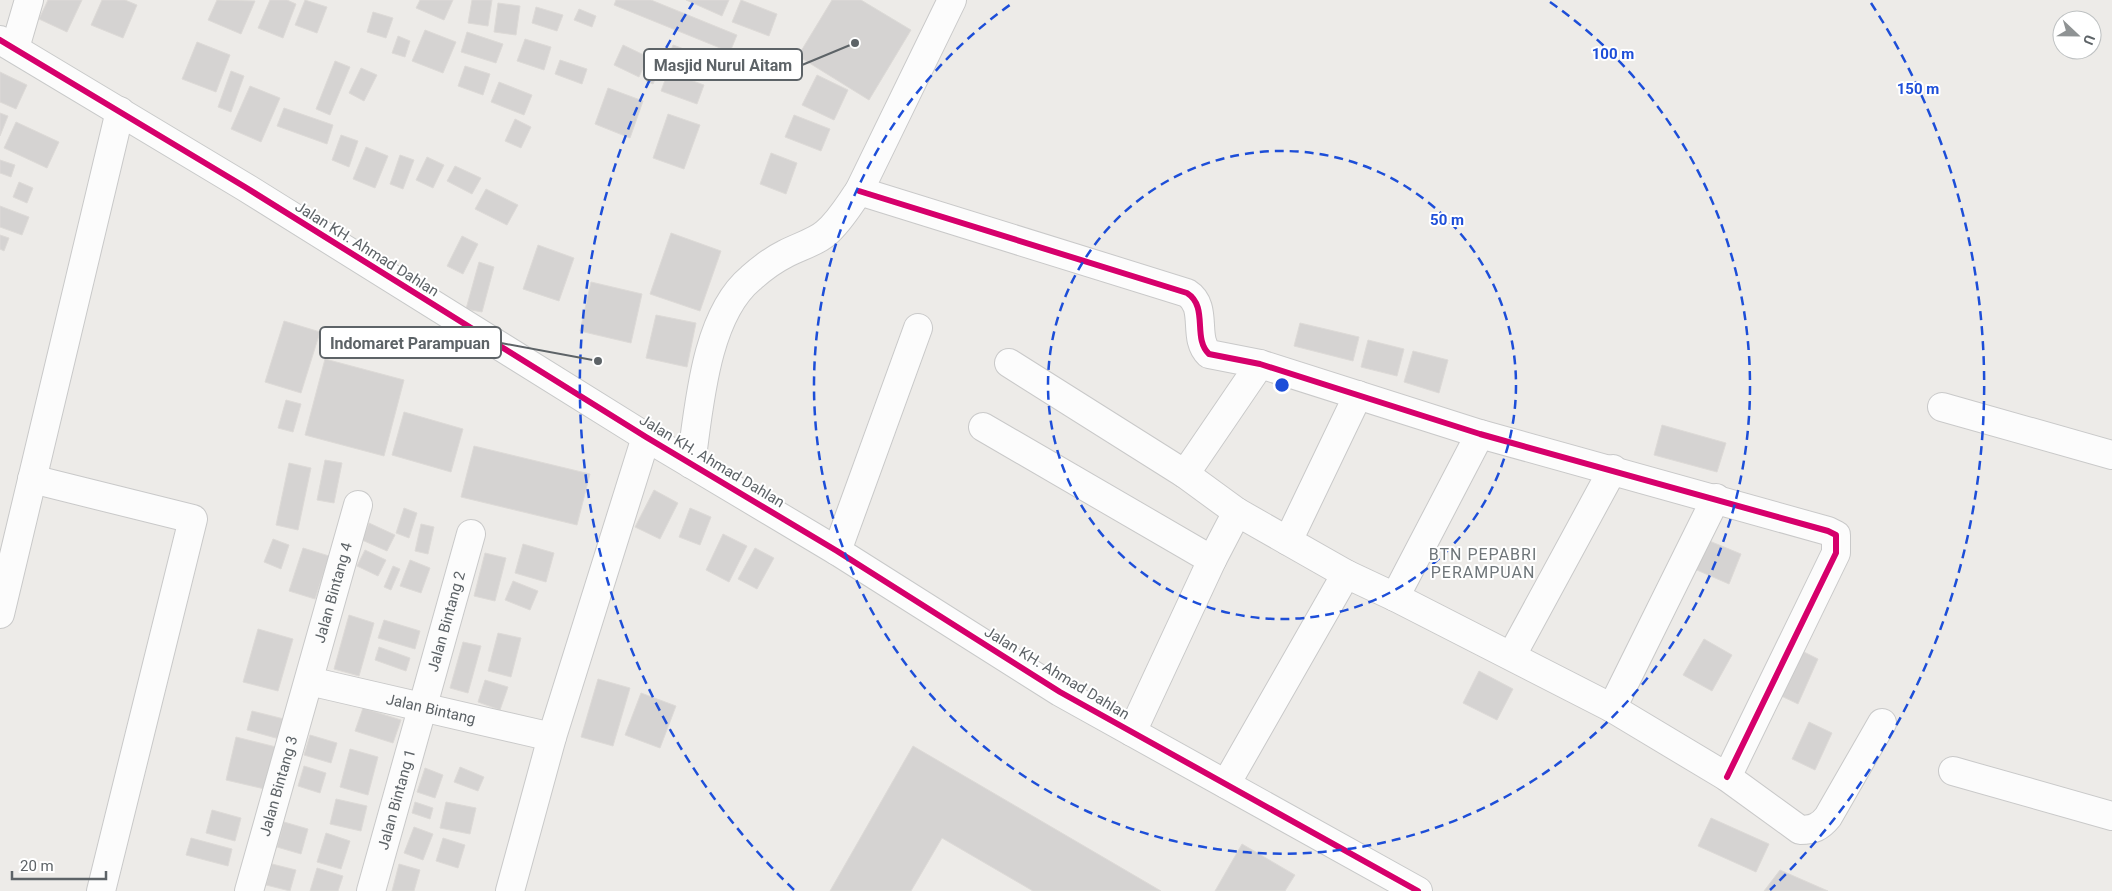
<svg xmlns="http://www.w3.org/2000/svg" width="2112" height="891" font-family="Roboto,sans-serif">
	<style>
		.building { fill: #d5d3d2; stroke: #dddad7 }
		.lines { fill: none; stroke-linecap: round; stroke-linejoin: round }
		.street-casing { stroke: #c9c9c9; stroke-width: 30 }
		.secondary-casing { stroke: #c8c9c9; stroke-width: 30 }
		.street { stroke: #fcfcfc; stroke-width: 28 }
		.secondary { stroke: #fcfcfc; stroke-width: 28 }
		.cycleway-casing { stroke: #fff; stroke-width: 9 }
		.cycleway { stroke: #d6006c; stroke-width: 6 }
		.ring { fill: none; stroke: #1d4ed8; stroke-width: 2.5; stroke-dasharray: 9 6 }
		.labels { text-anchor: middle; stroke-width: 4; stroke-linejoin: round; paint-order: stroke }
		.street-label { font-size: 15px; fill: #5d6367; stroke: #fff }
		.neighbourhood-label { font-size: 16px; letter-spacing: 1px; fill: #6e7579; stroke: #fff }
		.centre { fill: #1d4ed8; stroke: #fff; stroke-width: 2.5 }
		.ring-label { font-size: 15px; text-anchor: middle; font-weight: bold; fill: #1d4ed8; stroke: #fff; stroke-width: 4; stroke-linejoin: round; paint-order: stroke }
		.leader { fill: none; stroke: #5d6367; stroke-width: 2 }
		.callout-dot { fill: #5d6367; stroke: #fff; stroke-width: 2 }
		.callout { fill: #fff; stroke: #5d6367; stroke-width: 2 }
		.callout-label { font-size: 16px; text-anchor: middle; font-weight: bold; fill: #5d6367 }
	</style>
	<rect width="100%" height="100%" fill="#edebe8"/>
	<path class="building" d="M48,0H82L67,32L39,19Z
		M102,0H125L137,5L123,38L91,25Z
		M217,0L255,1L241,34L208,20Z
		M270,0H287L296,4L283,38L258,28Z
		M305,0L327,7L317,33L295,25Z
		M420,0H453L444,20L416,8Z
		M472,0H492L488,26L468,23Z
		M616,0H651L737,35L730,52L614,5Z
		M686,0H729L722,16Z
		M741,0L777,14L769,36L732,22Z
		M832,0H861L911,30L869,100L798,56Z
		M498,3L520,6L516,35L494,32Z
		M536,7L563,15L557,31L532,23Z
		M579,9L596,16L592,27L574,20Z
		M373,12L393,18L386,38L367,32Z
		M425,30L456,42L443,73L412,61Z
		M467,32L503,44L496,63L461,52Z
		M398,36L410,41L405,57L392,53Z
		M525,39L551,47L544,70L517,61Z
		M197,42L230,55L216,92L182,79Z
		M623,45L648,57L639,77L614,65Z
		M673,45L711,59L706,74L667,60Z
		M560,60L587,69L582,84L555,74Z
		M335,61L350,67L330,115L316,109Z
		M653,65L660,68L653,84L646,81Z
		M465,66L490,74L483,95L458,86Z
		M361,68L377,75L364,101L349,93Z
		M231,71L244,76L231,112L218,107Z
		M0,72L27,85L16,109L0,102Z
		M668,72L704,85L697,104L661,91Z
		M817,75L848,90L834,120L802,105Z
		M499,82L532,95L524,115L491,102Z
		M250,86L280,98L261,142L231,129Z
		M608,88L643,101L630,138L595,124Z
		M284,108L333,125L327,144L277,126Z
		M0,113L8,116L0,136Z
		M668,114L700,125L684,169L653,158Z
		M794,115L830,129L821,151L785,137Z
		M515,119L531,127L521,148L505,141Z
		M16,122L59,142L47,168L4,148Z
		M341,135L358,141L349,167L332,160Z
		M366,147L388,156L375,188L353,179Z
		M771,153L797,163L786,194L760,184Z
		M400,155L414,160L403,189L390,184Z
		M427,157L444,165L433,188L416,180Z
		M0,160L15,165L11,177L0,173Z
		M455,166L481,178L472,194L447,181Z
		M19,182L33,188L27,203L13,197Z
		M486,189L518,205L507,225L475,209Z
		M0,206L29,217L22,235L0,227Z
		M671,233L721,251L700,311L650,294Z
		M0,235L9,238L4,251L0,249Z
		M462,236L478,244L463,274L447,266Z
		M538,245L574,258L559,301L523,289Z
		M479,262L494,267L482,312L466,309Z
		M591,282L642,294L631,343L580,331Z
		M656,315L696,323L687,367L646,358Z
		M284,321L320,332L301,393L265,382Z
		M1300,323L1359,337L1353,361L1294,346Z
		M1368,340L1404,349L1397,376L1361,367Z
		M1413,351L1448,360L1439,393L1404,382Z
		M325,359L404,380L384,456L305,435Z
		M286,400L301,404L293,432L278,428Z
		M404,412L463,429L451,472L392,455Z
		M1662,425L1726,443L1717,472L1654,455Z
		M474,446L590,474L577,525L461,497Z
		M325,460L342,463L334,503L317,500Z
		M289,463L311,468L298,530L276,525Z
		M654,490L678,503L660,539L635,527Z
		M404,508L417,513L409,538L396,533Z
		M690,508L711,517L700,545L679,537Z
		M369,523L395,535L387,551L362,540Z
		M421,524L434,527L428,554L415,551Z
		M723,534L747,546L729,582L706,570Z
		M1702,538L1741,554L1729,584L1690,567Z
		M273,539L289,545L281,569L264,562Z
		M523,544L554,553L546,582L515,573Z
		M303,548L329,556L315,599L289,591Z
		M755,548L774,558L757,589L738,579Z
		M365,550L386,560L378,576L357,566Z
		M485,553L506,558L495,601L474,596Z
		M410,560L430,568L421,593L400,586Z
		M393,566L400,569L391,590L384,587Z
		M513,581L538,591L530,610L505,600Z
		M349,615L374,623L359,676L334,669Z
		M384,620L420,631L415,649L378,638Z
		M258,629L293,639L278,691L243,682Z
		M498,633L521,638L511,677L488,671Z
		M1704,639L1732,655L1712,691L1683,675Z
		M463,642L481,646L468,693L450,688Z
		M379,647L410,658L406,671L375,660Z
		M1796,648L1818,659L1798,704L1775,693Z
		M1479,671L1513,689L1497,720L1463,703Z
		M598,679L630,688L613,746L581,737Z
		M485,680L508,687L500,710L478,702Z
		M641,693L676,706L660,748L625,735Z
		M363,708L401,720L393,743L355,731Z
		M252,711L288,720L283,740L247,730Z
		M1809,722L1832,733L1815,770L1792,759Z
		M310,735L337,743L331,763L304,755Z
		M236,737L280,748L269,790L226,780Z
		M913,746L1161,891H1033L942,838L911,891H830Z
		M350,749L378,757L368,795L340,787Z
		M304,766L326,773L320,793L298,786Z
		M460,767L484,777L478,791L454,782Z
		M425,768L443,775L435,798L417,792Z
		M336,799L367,806L361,831L330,824Z
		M415,802L433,808L430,819L412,813Z
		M446,802L476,808L470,834L440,828Z
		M212,810L241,818L235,841L206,833Z
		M1711,818L1769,844L1756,872L1698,846Z
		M284,822L308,829L301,854L277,847Z
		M414,827L433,834L423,860L404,853Z
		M326,833L350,841L341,869L317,862Z
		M191,838L232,849L228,866L186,855Z
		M443,838L465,845L458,868L436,861Z
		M1242,844L1295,875L1285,891H1215Z
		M272,864L296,870L290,891L266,885Z
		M399,864L420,870L414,891H392Z
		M317,868L343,876L338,891H310Z
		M1780,870L1828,891H1764Z"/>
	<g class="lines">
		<defs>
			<g id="street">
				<path d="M15,48L29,0"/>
				<path d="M859,191L1187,293C1209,307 1192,338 1209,354L1260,364L1480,434L1828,531L1836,535V553L1727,777"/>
				<path d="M1009,363L1185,474L1237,512"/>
				<path d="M1942,407L2112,455"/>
				<path d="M983,427L1212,560"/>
				<path d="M691,464C699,408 705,316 751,278C761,269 773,260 785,254C798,247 816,242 826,233C840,221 849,205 859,191L952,0"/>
				<path d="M1185,474L1260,364"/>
				<path d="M32,479L193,519L101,891"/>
				<path d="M1288,541L1358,395"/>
				<path d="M837,551L918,328"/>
				<path d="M1395,597L1480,434"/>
				<path d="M0,614L120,111"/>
				<path d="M1512,655L1613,469"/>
				<path id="s1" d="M309,681L552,737"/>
				<path d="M1612,708L1716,498"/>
				<path d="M1132,732L1212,560L1237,512L1346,574L1395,597L1612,708L1727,777L1800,830C1813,830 1820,827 1828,817L1882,723"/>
				<path d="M1953,771L2112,816"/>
				<path d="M1226,784L1346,574"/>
				<path id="s2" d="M249,891L358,505"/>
				<path id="s3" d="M371,891L471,534"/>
				<path d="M510,891L552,737L646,437"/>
			</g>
			<path id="secondary" d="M0,40L245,187L646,437L837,551L1060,692L1418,891"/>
		</defs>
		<use href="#street" class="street-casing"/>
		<use href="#secondary" class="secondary-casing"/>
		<use href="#street" class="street"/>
		<use href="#secondary" class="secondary"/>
		<defs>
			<path id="cycleway" d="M0,40L245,187L646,437L837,551L1060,692L1418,891
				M859,191L1187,293C1209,307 1192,338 1209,354L1260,364L1480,434L1828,531L1836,535V553L1727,777"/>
		</defs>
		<use href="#cycleway" class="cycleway-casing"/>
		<use href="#cycleway" class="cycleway"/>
	</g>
	<g class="ring">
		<circle cx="1282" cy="385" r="234"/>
		<path d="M1550 2A468 468 0 1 1 1014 2"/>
		<path d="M794 890A702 702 0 0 1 693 3M1871 3A702 702 0 0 1 1770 890"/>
	</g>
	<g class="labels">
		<g class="street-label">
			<text transform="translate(367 249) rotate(32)" y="5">Jalan KH. Ahmad Dahlan</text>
			<text transform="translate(712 461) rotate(31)" y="5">Jalan KH. Ahmad Dahlan</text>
			<text dy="5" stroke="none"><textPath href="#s2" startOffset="310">Jalan Bintang 4</textPath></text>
			<text dy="5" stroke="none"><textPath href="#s3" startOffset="280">Jalan Bintang 2</textPath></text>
			<text transform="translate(1057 673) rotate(31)" y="5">Jalan KH. Ahmad Dahlan</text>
			<text dy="5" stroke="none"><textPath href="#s1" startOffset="125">Jalan Bintang</textPath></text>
			<text dy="5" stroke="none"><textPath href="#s2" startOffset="109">Jalan Bintang 3</textPath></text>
			<text dy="5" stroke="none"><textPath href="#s3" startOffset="95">Jalan Bintang 1</textPath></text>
		</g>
		<g class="neighbourhood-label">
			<text x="1483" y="560">BTN PEPABRI<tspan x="1483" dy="18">PERAMPUAN</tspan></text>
		</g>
	</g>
	<circle cx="1282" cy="385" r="8" class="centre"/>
	<g class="ring-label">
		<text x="1613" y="59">100 m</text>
		<text x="1918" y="94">150 m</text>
		<text x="1447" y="225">50 m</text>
	</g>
	<path class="leader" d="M855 43L802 65M598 361L501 343"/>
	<g class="callout-dot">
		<circle cx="855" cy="43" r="5"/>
		<circle cx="598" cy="361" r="5"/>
	</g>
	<g class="callout">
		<rect x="644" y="49" width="158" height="31" rx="5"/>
		<rect x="320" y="327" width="181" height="31" rx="5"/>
	</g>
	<g class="callout-label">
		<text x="723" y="71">Masjid Nurul Aitam</text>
		<text x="410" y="349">Indomaret Parampuan</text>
	</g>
	<g transform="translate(2077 35) rotate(112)"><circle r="24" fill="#ffffff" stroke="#bec1c2"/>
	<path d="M0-4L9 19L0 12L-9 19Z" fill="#8f9394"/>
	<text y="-8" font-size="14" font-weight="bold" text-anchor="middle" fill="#5d6367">U</text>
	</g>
	<path d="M12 871v8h94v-8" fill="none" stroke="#5d6367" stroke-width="2.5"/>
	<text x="20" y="871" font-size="15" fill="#5d6367" stroke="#ffffff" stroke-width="4" paint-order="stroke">20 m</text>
</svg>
